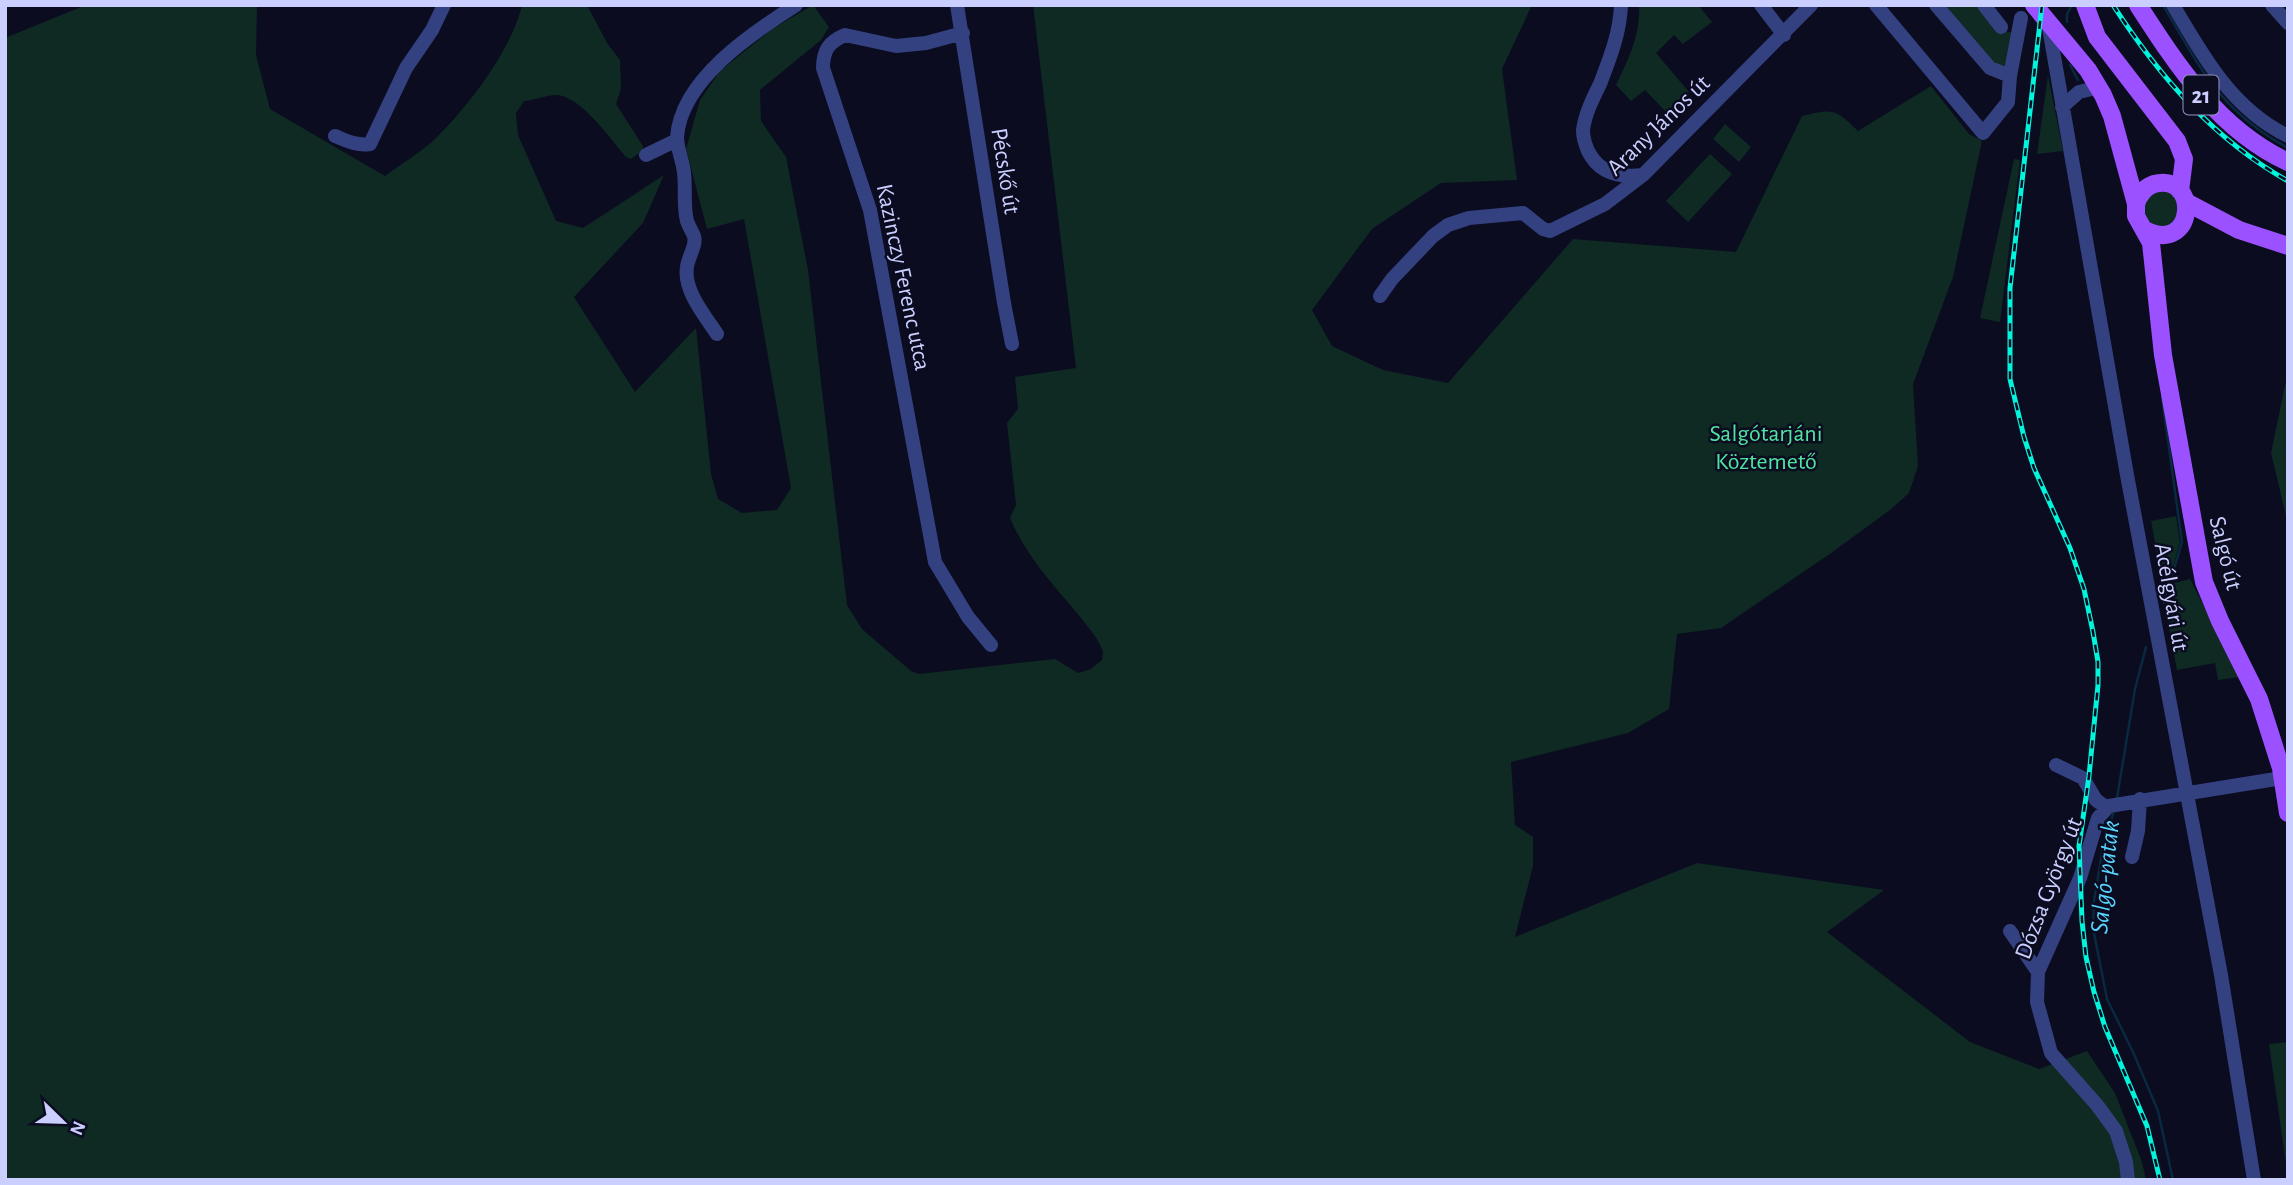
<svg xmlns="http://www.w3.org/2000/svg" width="2293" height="1185" font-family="'Alegreya Sans',sans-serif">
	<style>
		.green { fill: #0e2a23 }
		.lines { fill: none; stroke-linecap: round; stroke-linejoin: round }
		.stream { stroke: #092941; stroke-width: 2.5 }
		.minor { stroke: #344181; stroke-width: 14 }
		.major { stroke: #9b51ff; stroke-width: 18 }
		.rail-casing { stroke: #00f5dc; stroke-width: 5 }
		.rail { stroke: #0b0c20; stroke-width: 2.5; stroke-dasharray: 8; stroke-linecap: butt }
		.labels { text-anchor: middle; stroke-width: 5; stroke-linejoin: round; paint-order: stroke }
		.shield { fill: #0b0c20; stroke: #9194bc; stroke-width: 2 }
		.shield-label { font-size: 23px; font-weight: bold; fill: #cacfff }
		.street-label { font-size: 24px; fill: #cacfff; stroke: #0b0c20 }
		.park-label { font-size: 24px; fill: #51e4a1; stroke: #0b0c20 }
		.water-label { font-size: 26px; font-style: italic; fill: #58d4ff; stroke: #0b0c20 }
	</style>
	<rect width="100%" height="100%" fill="#0b0c20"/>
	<path class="green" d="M86,5H257L256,55L270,109L385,176C402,163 422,152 437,137C469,105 512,49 522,5H587L607,43L620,60L621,88L616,104L643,146L642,151L631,159L626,157C610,139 582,97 557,95C547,95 534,100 524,101L516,113L518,135L556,221L583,228L664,175L643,223L574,297L635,392L696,328L711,474L718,499L742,513L777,510L791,488L744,219L707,229L686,149L700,100L720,71L772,29L813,5L829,27L821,40L760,90L761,121L786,157L808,270L847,605L862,629L911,671L919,674L1055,659L1078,673L1091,669L1102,660L1103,651L1097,639C1066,595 1032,569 1010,518L1016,505L1007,423L1018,409L1015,377L1076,368L1033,5H1532L1502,69L1517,180L1441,183L1372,229L1312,310L1332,346L1383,370L1448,383L1573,239L1736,252L1802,116C1833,108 1836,109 1858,131L1931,86L1969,134L1982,141L1953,277L1913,384L1918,466L1909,493L1890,510L1831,553L1721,628L1677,634L1669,709L1628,733L1511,762L1515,825L1533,837V866L1515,937L1697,863L1884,890L1827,932L1970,1042L2039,1069L2087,1051L2115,1093L2142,1162L2146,1180H5V38Z
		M1639,5H1698L1712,22L1683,44L1674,35L1656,53L1689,92L1666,112L1645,90L1631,101L1616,85C1628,60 1641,34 1639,5Z
		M1941,5H1978L2003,31L2014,33L2008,67H1995Z
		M2048,75L2063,151L2037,154Z
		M1725,124L1751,147L1739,162L1713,139Z
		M1710,154L1732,174L1688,222L1666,201Z
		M2014,159L2020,160L2000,322L1980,318Z
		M2165,183L2187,215L2153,234L2137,199Z
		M2288,371V524L2271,453Z
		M2176,516L2180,542L2165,596L2151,521Z
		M2190,579L2240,677L2218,680L2215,663L2177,670L2167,616L2175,583Z
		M2288,1042V1164H2286L2269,1044Z"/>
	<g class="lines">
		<path class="stream" d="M2163,5C2200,68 2221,112 2288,148
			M2067,22V14L2072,5
			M2070,65L2078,80
			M2162,397L2182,542L2164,603
			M2117,798L2135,689L2146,647
			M2114,811L2103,847L2094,901L2093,928L2107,999L2133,1052L2158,1111L2173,1180"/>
		<path class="minor" d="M957,5L1004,303L1012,344
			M1621,5C1620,33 1610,58 1600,84C1593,98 1585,114 1583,130C1583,137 1585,144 1588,151C1599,173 1619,178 1643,175
			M1761,5L1784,35
			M1876,5L1983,133L2008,102L2010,76L1990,68L1936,5
			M1984,5L2001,27
			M2173,5C2203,56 2232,109 2288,136
			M2272,5L2288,23
			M2048,22L2127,475L2221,975L2254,1180
			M963,33L926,43L896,46L845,35C829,42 823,50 823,68L870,210L935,562L968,617L991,645
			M2010,76L2021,18
			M2062,107L2079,92L2100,87
			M335,136C347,141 357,146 370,144L406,68L432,30L444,5
			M646,155L677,140
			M1380,296L1392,279L1433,236L1448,225L1469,218L1523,213L1543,229L1550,231L1605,204L1643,175L1811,5
			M717,334C705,316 683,290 687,267C688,257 697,245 694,236C692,231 689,227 687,221C683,205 686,189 684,173C683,161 677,149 677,137C681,80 752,33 796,5
			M2056,765L2083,778L2096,800L2107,808
			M2132,857L2138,831L2140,799
			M2010,931L2038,972
			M2128,1180L2126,1162L2116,1131L2097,1105L2051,1053L2037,1002L2038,972L2080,878L2098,818L2109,806L2282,778"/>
		<path class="major" d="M2034,5L2088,70L2103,95L2112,116L2136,204V216L2151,243L2163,355L2204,582L2220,621L2259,699L2281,768L2288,813
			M2085,5L2097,37L2177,141L2184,159L2180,191
			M2138,5C2178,67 2219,130 2288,162
			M2186,202L2239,230L2288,246
			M2136,204C2139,195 2145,187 2154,184C2201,172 2195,256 2145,230"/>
		<defs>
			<path id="rail" d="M2042,5L2010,288V379L2024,437L2034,468L2070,548L2084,589L2093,632L2098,662V685L2089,776L2079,846L2082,921L2086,957L2094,992L2105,1027L2147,1126L2160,1180
				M2113,5C2159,76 2213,139 2288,181"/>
		</defs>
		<use href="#rail" class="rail-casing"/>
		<use href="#rail" class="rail"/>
	</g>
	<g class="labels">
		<rect class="shield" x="2183.5" y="75.5" width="35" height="39" rx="5"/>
		<g class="shield-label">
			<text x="2201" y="103">21</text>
		</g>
		<g class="street-label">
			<text transform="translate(1658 125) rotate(-44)" y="8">Arany János út</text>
			<text transform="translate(1006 171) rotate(81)" y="8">Pécskő út</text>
			<text transform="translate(904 277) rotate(78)" y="8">Kazinczy Ferenc utca</text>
			<text transform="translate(2226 553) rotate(76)" y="8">Salgó út</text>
			<text transform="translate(2172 597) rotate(80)" y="8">Acélgyári út</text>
			<text transform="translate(2048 888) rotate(-69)" y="8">Dózsa György út</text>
		</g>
		<g class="park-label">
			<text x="1766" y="441">Salgótarjáni<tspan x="1766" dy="28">Köztemető</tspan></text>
		</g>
		<g class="water-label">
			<text transform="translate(2104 877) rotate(-84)" y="9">Salgó-patak</text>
		</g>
	</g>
	<rect width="2293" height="1185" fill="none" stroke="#cacfff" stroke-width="14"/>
	<g transform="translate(63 1122) rotate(113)" stroke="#0b0c20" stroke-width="5" paint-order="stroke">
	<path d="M0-5L12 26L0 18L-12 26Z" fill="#cacfff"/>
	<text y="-10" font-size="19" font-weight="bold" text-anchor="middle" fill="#cacfff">N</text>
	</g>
</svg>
